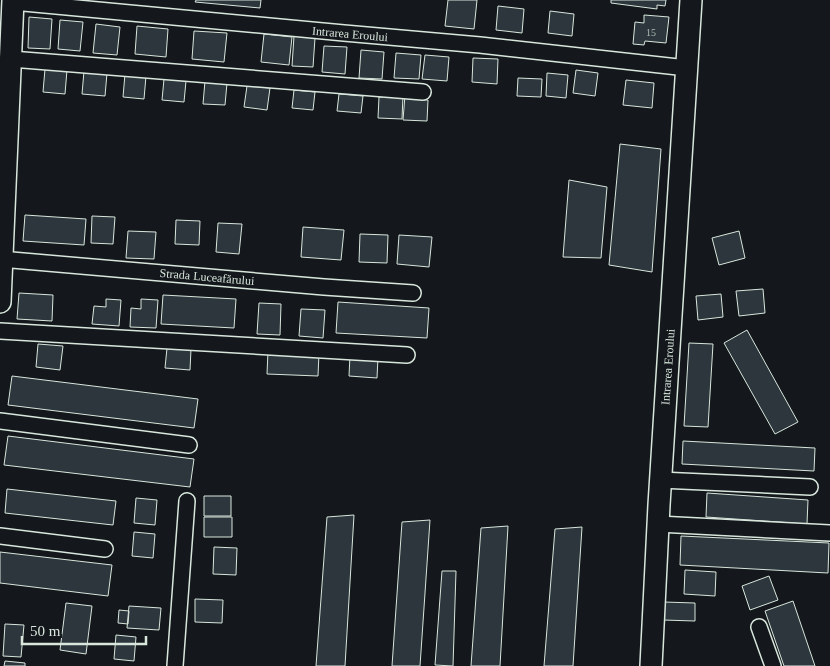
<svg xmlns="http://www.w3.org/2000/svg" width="830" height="666" font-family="'Times New Roman',serif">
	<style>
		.building { fill: #2c363c; stroke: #d8e6dc }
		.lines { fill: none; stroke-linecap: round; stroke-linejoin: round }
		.street-casing { stroke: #d8e6dc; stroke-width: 18 }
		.secondary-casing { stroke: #d8e6dc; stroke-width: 24 }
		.street { stroke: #14181c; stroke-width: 15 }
		.secondary { stroke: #14181c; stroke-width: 21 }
		.labels { text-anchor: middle; stroke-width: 4; stroke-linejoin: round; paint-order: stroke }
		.number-label { font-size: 10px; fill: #adbab4 }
		.street-label { font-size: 12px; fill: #d8e6dc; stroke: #14181c }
	</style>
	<rect width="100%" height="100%" fill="#14181c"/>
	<path class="building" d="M196,0H261L260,8L195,2Z
		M448,0H477L474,29L445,26Z
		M611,0H666L665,6L657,5V9L611,3Z
		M498,6L524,9L522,33L496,30Z
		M550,11L574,14L572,36L548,33Z
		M644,15L669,17L666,43L645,41L644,45L633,44L635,22L644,23Z
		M29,17L52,19L50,49L28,48Z
		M60,20L83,22L80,51L58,49Z
		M96,24L120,27L117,55L93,53Z
		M137,26L168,29L166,57L135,54Z
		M194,31L227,33L224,62L192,59Z
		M264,34L292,37L289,65L261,62Z
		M294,36L315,38L313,67L292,66Z
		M324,46L347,47L345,74L322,72Z
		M361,50L384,52L382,79L359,78Z
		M396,53L421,55L419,79L394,78Z
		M425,55L449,57L447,81L422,79Z
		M473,58L498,59L497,84L472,82Z
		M45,69L67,70L65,94L43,92Z
		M576,70L598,73L595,96L573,93Z
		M84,71L107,73L105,96L82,94Z
		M547,73L568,75L566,98L546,96Z
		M125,74L146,76L144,99L123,97Z
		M518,78L542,79L541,97L517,96Z
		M164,79L186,81L184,102L162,100Z
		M626,80L654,83L652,108L623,105Z
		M205,81L227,83L225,105L203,104Z
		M247,86L270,88L267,110L244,107Z
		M294,90L315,92L313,110L292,108Z
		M339,94L363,96L361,113L337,111Z
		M383,94L403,95L402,119L378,118L379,97H383Z
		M405,95L425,97L424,100H428L427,121L403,120Z
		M620,144L661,149L652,272L609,265Z
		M569,180L607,187L601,258L563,257Z
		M25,215L86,219L84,245L23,241Z
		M92,216L115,217L113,244L91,243Z
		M176,220L200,221L199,245L175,244Z
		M218,223L242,224L239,254L216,252Z
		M303,227L344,230L341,260L301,257Z
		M128,231L156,232L154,259L126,258Z
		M739,231L745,258L719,265L712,238Z
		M360,234L388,235L387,263L359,262Z
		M399,235L432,237L429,267L397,264Z
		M763,289L765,313L739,316L736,291Z
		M19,293L53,295L52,321L17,319Z
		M721,294L723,317L698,320L696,296Z
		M163,295L236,299L234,328L161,324Z
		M106,299L121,300L119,326L92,324L94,306L106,307Z
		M141,299L158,300L156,328L130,327L131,308L141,309Z
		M338,302L429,308L427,338L336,333Z
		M259,303L281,304L280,335L257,334Z
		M301,309L325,310L323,338L299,336Z
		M747,330L798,422L775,434L724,343Z
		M689,343L713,344L708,427L684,426Z
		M38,344L63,346L60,370L36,367Z
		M167,348L191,349L190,370L165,368Z
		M268,351L319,353L318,376L267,374Z
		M350,355L378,357L377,378L349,376Z
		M12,376L198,399L194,428L8,405Z
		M8,436L194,459L190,487L4,465Z
		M683,441L815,448L814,471L682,464Z
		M7,489L116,501L113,525L5,513Z
		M707,493L808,500L807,524L706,517Z
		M204,496H231V516H204Z
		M136,498L157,500L155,525L134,523Z
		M354,515L345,666H316L327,517Z
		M204,517H232V537H204Z
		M430,520L420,666H392L402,522Z
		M508,526L500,666H471L481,528Z
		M582,527L573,666H544L555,529Z
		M134,532L155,534L153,558L132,556Z
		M681,536L829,543L828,573L680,565Z
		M214,547L237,548L236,575L213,574Z
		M0,552L112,565L108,596L0,583Z
		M685,570L716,572L715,596L684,594Z
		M442,571H456L453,666L435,665Z
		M769,576L778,600L750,610L742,586Z
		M195,599L223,600L222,623L195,622Z
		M793,601L815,666H784L765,611Z
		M664,602L695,603V621L663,620Z
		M66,603L92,606L86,654L60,650Z
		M129,606L161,608L159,630L127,628Z
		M119,610L129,611L128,624L118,623Z
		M5,624L24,625L21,657L3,656Z
		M116,635L136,637L134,661L114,659Z
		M5,661L25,663V666H4Z"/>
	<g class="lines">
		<defs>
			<path id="street" d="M13,2L344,33L480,45L687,68
				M11,59L423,92
				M0,259L324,287L413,293
				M0,331L407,355
				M0,421L189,445
				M660,480L810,487
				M658,524L830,533
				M0,536L105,549
				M759,627L773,666
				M175,666L187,501"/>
			<path id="secondary" d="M0,302L13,0
				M651,666L659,505L691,0"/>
		</defs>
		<use href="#street" class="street-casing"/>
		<use href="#secondary" class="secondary-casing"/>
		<use href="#street" class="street"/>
		<use href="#secondary" class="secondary"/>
	</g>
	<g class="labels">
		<g class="number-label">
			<text x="651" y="36">15</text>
		</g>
		<g class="street-label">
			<text transform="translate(350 34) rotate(5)" y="4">Intrarea Eroului</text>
			<text transform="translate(207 277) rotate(5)" y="4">Strada Luceafărului</text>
			<text transform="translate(668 367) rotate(-86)" y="4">Intrarea Eroului</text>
		</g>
	</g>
	<path d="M22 636v8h124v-8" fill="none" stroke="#d8e6dc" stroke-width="2.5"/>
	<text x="30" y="636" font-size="15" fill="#d8e6dc" stroke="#14181c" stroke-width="4" paint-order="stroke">50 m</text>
</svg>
